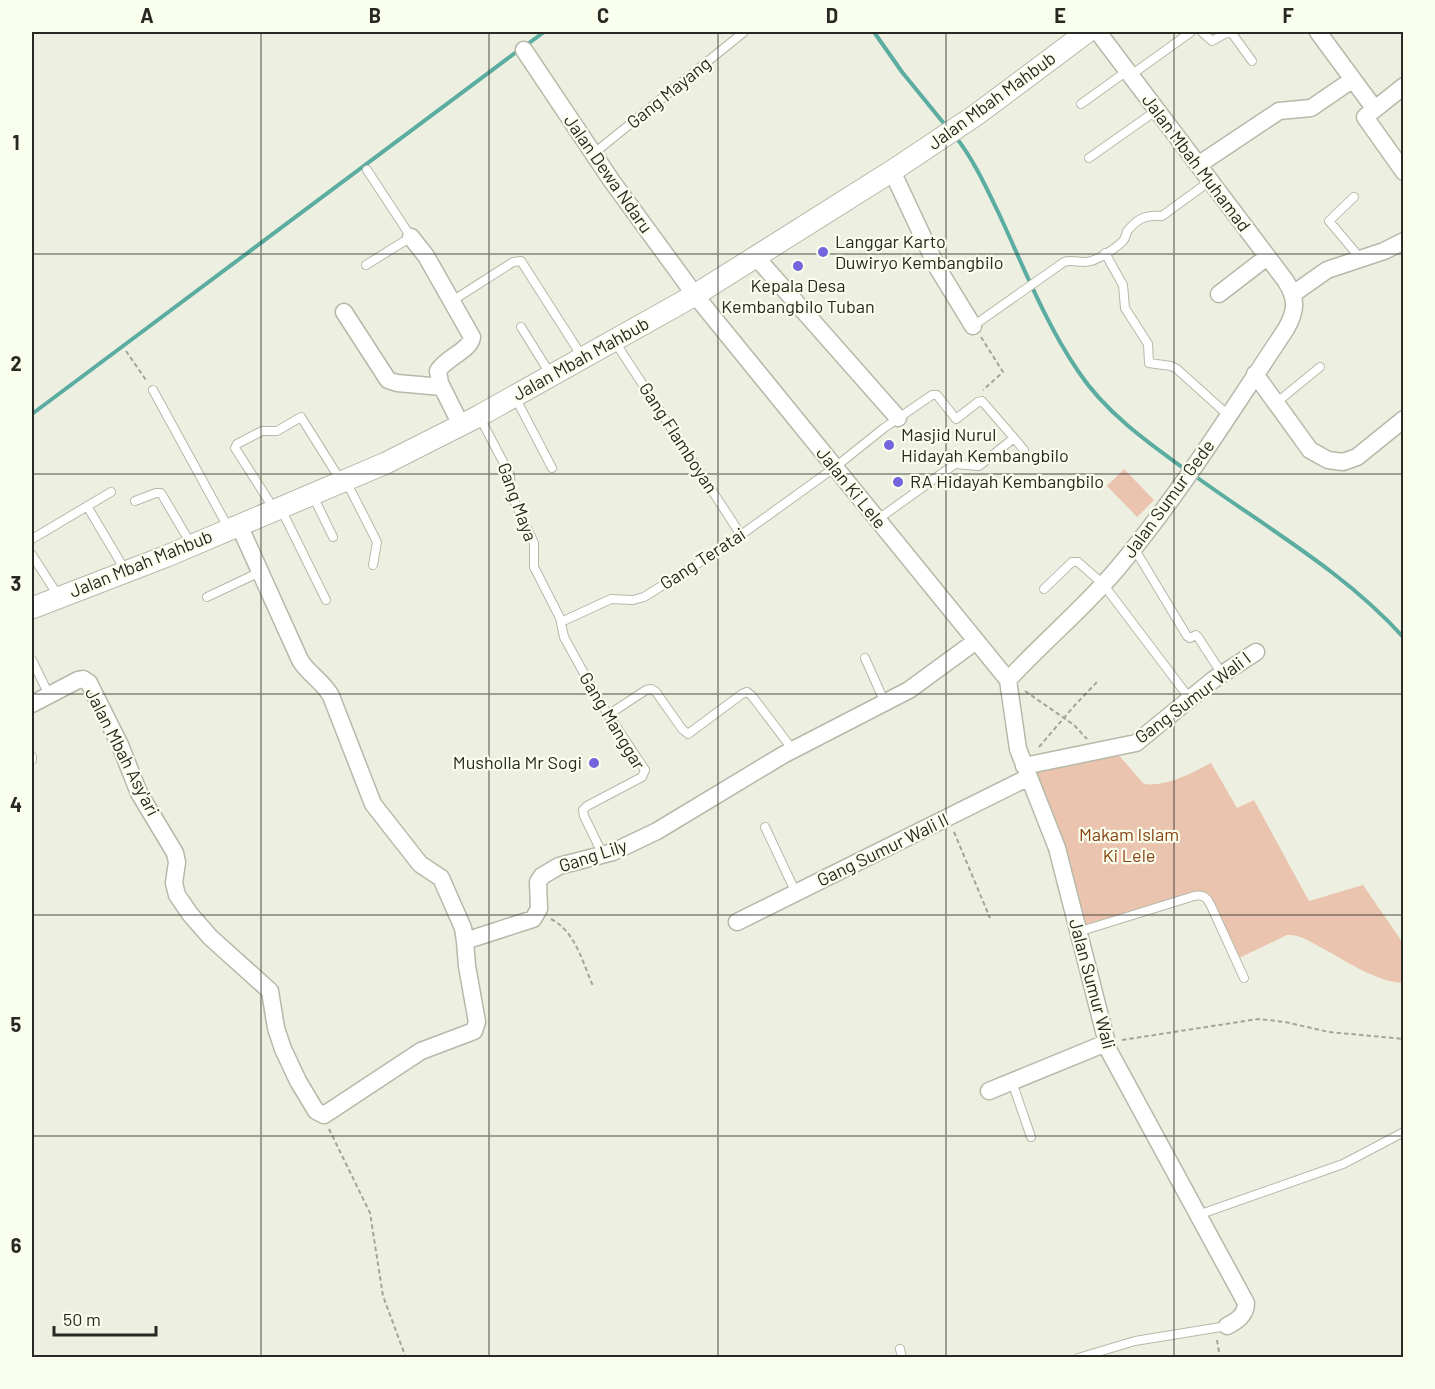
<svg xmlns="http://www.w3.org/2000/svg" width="1435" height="1389" font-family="Barlow,sans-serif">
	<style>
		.green { fill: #ebc4b0 }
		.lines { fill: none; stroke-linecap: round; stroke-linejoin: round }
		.stream { stroke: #5baca1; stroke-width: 4 }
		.service-casing { stroke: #b6b9a9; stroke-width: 10 }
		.minor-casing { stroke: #b6b9a9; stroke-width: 19 }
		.tertiary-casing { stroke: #b6b9a9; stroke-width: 23 }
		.path { stroke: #a3a599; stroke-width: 2; stroke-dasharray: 4.5 3; stroke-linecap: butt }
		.service { stroke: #fff; stroke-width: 8 }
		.minor { stroke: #fff; stroke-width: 16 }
		.tertiary { stroke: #fff; stroke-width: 21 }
		.grid { fill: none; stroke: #282923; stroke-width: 1.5; stroke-opacity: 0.55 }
		.poi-dot { fill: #7465df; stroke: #fafeed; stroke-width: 2 }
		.labels { text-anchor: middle; stroke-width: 4.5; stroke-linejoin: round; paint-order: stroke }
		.street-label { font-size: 18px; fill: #282923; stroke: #fafeed }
		.poi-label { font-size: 18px; fill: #282923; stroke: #fafeed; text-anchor: start }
		.park-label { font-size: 18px; fill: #884112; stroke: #fafeed }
		.neatline { fill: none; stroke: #282923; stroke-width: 2 }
		.grid-label { font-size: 20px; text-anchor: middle; font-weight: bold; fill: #282923 }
	</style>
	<rect width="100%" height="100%" fill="#edf0e0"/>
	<path class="green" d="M1124,469L1154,500L1137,517L1107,486Z
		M1117,753L1144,784C1168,787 1191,773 1211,763L1237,808L1254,800L1309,901L1363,885L1403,943V983C1374,981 1347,961 1322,948C1311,942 1300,934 1287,935L1239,958L1210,897L1201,892L1083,925L1032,770Z"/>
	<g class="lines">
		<path class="stream" d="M874,32L902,72L946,126
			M525,46L544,32
			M955,136C974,160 987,189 1000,216C1024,268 1046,324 1078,371C1105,412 1147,442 1186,470
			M32,414L519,50
			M1195,476C1265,527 1345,572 1404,638"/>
		<defs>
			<path id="service" d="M1202,32L1212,41L1228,32
				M1231,32L1252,61
				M1131,75L1191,32
				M1081,104L1127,71
				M593,154L744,32
				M1089,158L1157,110
				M1354,197L1329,221L1361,259
				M1105,253L1123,285L1125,308L1148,344L1149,363L1171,366L1177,369L1229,416
				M366,265L411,237L367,170
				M452,301L513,262L521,261L583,358
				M973,326L1064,262C1073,259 1082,264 1091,261C1101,258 1116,248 1123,241C1127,237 1125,232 1129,229C1139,217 1148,215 1162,216L1210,181
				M521,327L551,375
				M615,342L741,535
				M153,390L229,529
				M515,397L552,468
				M1276,403L1320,367
				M479,416L510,475L511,494L534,543V567L560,618L564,637L598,699L645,770L642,777L587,806L583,810L584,816L603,855
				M346,481L377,542L373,565
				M312,494L333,537
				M135,501L156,493H161L191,544
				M87,506L125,570
				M274,509L235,448L237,444L262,431H277L301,417L341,481
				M281,509L326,600
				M877,520L955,464L979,466L1014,438L1024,450
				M32,539L111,492
				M1134,548L1187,636L1190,638L1196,635L1198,637L1222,674
				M32,555L59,597
				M1044,589L1072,562H1078L1103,584L1190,699
				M207,597L260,572
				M561,622L611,599L633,600L644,597L727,545L834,468L884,428L932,395H937L956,419L978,402L982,401L1014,438
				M865,658L885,703
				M32,660L49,695
				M608,715L646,690L651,689L656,692L682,729L688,734L742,694L747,692L752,696L793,750
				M32,757V760
				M765,827L796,893
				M1078,932L1194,896C1205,894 1208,899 1212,908L1244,978
				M1012,1082L1031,1137
				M1198,1215L1343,1164L1404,1132
				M900,1349L902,1358
				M1078,1358L1135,1341L1227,1326"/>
			<path id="minor" d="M1318,32L1374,108
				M524,50L611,180L695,295L1008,680
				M1404,86L1365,117L1404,172
				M1198,165L1279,111L1311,108L1352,80
				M892,171L937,267L973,326
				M411,237L426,256L472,337C471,350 445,358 438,371L440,383L461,425
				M756,257L898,418
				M1219,294L1267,257
				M1293,294L1327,270L1384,251L1404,241
				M344,312L388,380L397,383L442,387
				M1255,374L1310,450L1328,460L1343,462L1357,457L1404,419
				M239,525L300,660C308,674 323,681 331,696L373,804L420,864L441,878L463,928L465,941
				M1008,680C1043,642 1084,608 1117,569C1180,494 1232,410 1286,329C1297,310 1297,298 1285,280L1098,32
				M1008,680L1018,749L1057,848L1109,1051L1246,1303C1246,1315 1237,1321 1227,1326
				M32,704L78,680L83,679L89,683L120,745L139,793L175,853L177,862L174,883L177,895L190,914L210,937L270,991L276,1028L283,1049L298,1081L316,1111L324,1115L421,1051L474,1031L477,1022L467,966L465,941L533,919L539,909L538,882L542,876L559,866L613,852L657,831L783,755L909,690L976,641
				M1024,766L1136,743L1213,680L1256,652
				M737,922L1029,777
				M989,1091L1106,1043"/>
			<path id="tertiary" d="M32,608L167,556L386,463L479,416L695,295L892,171L976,115L1087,32"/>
		</defs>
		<use href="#service" class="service-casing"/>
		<use href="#minor" class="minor-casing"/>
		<use href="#tertiary" class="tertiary-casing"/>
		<path class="path" d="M759,32L760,33
			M981,337L1003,372L983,390
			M126,351L146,380
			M1025,691L1074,725L1087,739
			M1039,747L1075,705L1098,681
			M954,832L990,918
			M551,919C575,931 583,963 593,986
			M1122,1040L1258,1019L1285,1022L1329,1032L1404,1039
			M329,1129L370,1213L383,1296L406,1358
			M1217,1340L1220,1358"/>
		<use href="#service" class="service"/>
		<use href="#minor" class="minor"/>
		<use href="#tertiary" class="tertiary"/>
	</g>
	<path class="grid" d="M261,32V1358M489,32V1358M718,32V1358M946,32V1358M1174,32V1358M32,254H1404M32,474H1404M32,694H1404M32,915H1404M32,1136H1404"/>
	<g class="poi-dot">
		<circle cx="823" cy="252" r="6"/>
		<circle cx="798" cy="266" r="6"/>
		<circle cx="889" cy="445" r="6"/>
		<circle cx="898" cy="482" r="6"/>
		<circle cx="594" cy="763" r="6"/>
	</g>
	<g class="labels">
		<g class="street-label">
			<text transform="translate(669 93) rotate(-39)" y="6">Gang Mayang</text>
			<text transform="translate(992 101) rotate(-36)" y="6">Jalan Mbah Mahbub</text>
			<text transform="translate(1196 163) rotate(53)" y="6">Jalan Mbah Muhamad</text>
			<text transform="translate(608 174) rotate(55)" y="6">Jalan Dewa Ndaru</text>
			<text transform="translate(581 359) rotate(-29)" y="6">Jalan Mbah Mahbub</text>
			<text transform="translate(678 438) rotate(57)" y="6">Gang Flamboyan</text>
			<text transform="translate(851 488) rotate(51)" y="6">Jalan Ki Lele</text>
			<text transform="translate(1169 499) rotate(-54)" y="6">Jalan Sumur Gede</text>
			<text transform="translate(517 502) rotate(70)" y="6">Gang Maya</text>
			<text transform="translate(703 559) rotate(-33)" y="6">Gang Teratai</text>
			<text transform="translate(141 564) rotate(-22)" y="6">Jalan Mbah Mahbub</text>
			<text transform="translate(1193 698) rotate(-37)" y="6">Gang Sumur Wali I</text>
			<text transform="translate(612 721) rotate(59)" y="6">Gang Manggar</text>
			<text transform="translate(122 752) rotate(63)" y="6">Jalan Mbah Asy'ari</text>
			<text transform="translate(883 850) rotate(-26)" y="6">Gang Sumur Wali II</text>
			<text transform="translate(593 856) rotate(-18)" y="6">Gang Lily</text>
			<text transform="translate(1092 984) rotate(75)" y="6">Jalan Sumur Wali</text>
		</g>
		<g class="poi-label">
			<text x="835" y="248">Langgar Karto<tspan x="835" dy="21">Duwiryo Kembangbilo</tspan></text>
			<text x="798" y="292" text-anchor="middle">Kepala Desa<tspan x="798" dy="21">Kembangbilo Tuban</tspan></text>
			<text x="901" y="441">Masjid Nurul<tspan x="901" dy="21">Hidayah Kembangbilo</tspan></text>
			<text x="910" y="488">RA Hidayah Kembangbilo</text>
			<text x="582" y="769" text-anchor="end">Musholla Mr Sogi</text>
		</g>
		<g class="park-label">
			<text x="1129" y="841">Makam Islam<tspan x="1129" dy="21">Ki Lele</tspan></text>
		</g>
	</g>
	<rect width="1435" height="1389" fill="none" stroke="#fafeed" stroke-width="66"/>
	<path d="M54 1326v9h102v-9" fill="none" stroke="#282923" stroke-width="3"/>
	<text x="63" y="1326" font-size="18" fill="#282923" stroke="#fafeed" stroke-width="4.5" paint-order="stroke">50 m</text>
	<rect x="33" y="33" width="1369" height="1323" class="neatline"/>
	<g class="grid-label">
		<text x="147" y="23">A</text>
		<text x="375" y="23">B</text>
		<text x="603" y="23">C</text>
		<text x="832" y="23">D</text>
		<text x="1060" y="23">E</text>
		<text x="1288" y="23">F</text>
		<text x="16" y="150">1</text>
		<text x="16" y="371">2</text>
		<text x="16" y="591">3</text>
		<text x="16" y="812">4</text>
		<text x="16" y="1032">5</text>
		<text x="16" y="1253">6</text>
	</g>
</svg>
